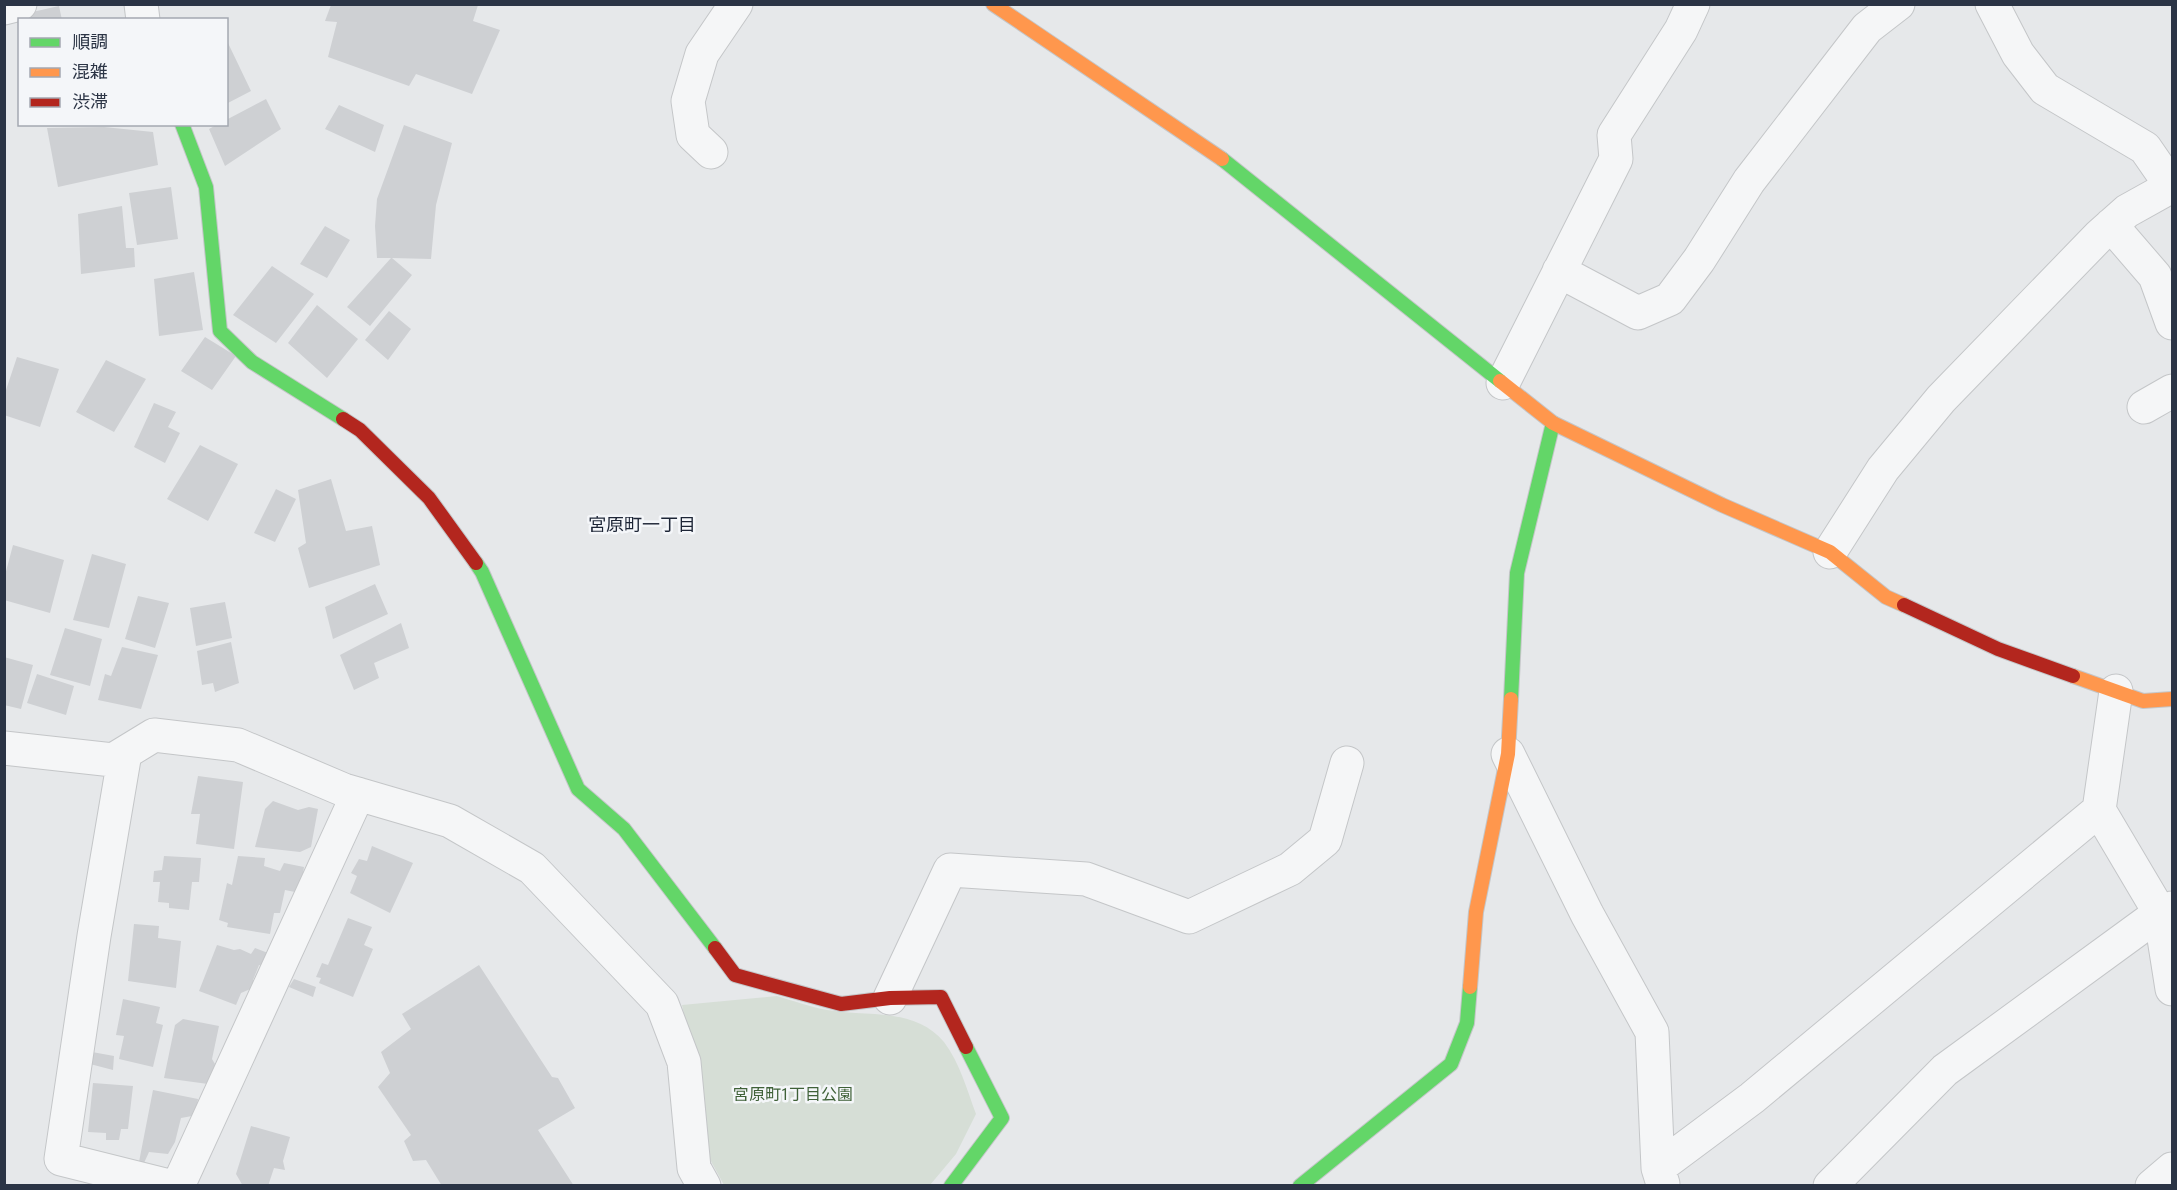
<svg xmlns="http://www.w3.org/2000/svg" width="2177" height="1190" font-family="'Roboto Condensed','Noto Sans JP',sans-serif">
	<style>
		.green { fill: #d6ded6 }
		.building { fill: #ced0d3 }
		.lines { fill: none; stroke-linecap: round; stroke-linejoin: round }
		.street-casing { stroke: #c4c6c8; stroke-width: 35 }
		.fast-casing { stroke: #c4c6c8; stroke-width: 16 }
		.slow-casing { stroke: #c4c6c8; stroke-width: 16 }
		.jam-casing { stroke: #c4c6c8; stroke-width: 16 }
		.street { stroke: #f5f6f7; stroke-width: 33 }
		.fast { stroke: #63d668; stroke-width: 14 }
		.slow { stroke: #ff974d; stroke-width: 14 }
		.jam { stroke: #b3261e; stroke-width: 14 }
		.labels { text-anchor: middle; stroke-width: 5; stroke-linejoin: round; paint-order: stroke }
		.park-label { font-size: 16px; fill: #3f6138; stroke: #f4f6f9 }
		.neighbourhood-label { font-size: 18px; fill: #1d2536; stroke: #f4f6f9 }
	</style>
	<rect width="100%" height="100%" fill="#e6e8ea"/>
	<path class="green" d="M777,996C794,1001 810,1007 827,1010C867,1017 915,1007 944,1042C960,1063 967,1090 976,1114L956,1154L930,1185H724L706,1152L701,1095L682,1005Z"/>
	<path class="building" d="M331,5H478L473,21L500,30L472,94L416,74L409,86L328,57L337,22L325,21Z
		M59,6L62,20H30L28,13Z
		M228,43L251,91L226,104V44Z
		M266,99L281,129L225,166L209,129L218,124H226V120Z
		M339,105L384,125L375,152L325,129Z
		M404,125L452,143L436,205L431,259L392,258L412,275L370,326L347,307L391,258H377L375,226L377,199Z
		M104,127L153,132L158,165L58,187L47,128Z
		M171,187L178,239L137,245L129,193Z
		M122,206L126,248H134L135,267L81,274L78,214Z
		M325,226L350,240L327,278L300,264Z
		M272,266L314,294L276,343L233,315Z
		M194,272L203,330L159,336L154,279Z
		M317,305L358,339L327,378L288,343Z
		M389,311L411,329L388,360L365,340Z
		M205,337L236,356L212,390L181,371Z
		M17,357L59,369L40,427L4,415V396Z
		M106,360L146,379L114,432L76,412Z
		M154,403L176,412L168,427L180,433L165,463L134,447Z
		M200,445L238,464L208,521L167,499Z
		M331,479L346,531L372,526L380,565L309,588L298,548L306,543L298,490Z
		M276,489L296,499L275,542L254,533Z
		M13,545L64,560L50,613L4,600V579Z
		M92,554L126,564L109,628L73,620Z
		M375,584L388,614L333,639L325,607Z
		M138,596L169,603L155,648L125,639Z
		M225,602L232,638L196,646L190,608Z
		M401,623L409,648L374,663L379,678L354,690L340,655Z
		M65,628L102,639L90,686L50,675Z
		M231,642L239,683L215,692L213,683L202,685L197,651Z
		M122,647L158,655L141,709L98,700L105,674L111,676Z
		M4,657L33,665L21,709L4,705Z
		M37,674L74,686L66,715L27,703Z
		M198,776L243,782L234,849L196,844L200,814H191Z
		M273,801L298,810L309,807L318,809L311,847L300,852L255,847L265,809Z
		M372,846L413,863L390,913L350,893L357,876L351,873L359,859L367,861Z
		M164,856L201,858L199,882H192L189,910L169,908V903L158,902L160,882H153L154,871L162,870Z
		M238,856L265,858L264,866L280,871L284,863L304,867L300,893L285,890L280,913H274L270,934L227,927L228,923L219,920L227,883L232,885Z
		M348,918L372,927L364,945L373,949L353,997L319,983L321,978L316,977L322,963L328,965Z
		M134,924L159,926L158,938L181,941L176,988L128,981Z
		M217,945L234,950L240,949L251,954L255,948L268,953L264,966L259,965L253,980L258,982L255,987L241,993L236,1005L199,991Z
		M479,965L552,1077L558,1078L575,1108L538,1130L574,1186H442L426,1160L413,1161L404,1141L411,1135L378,1087L390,1073L381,1052L411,1029L402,1014Z
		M294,979L316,987L313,997L289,987Z
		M123,999L160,1007L156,1023L163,1025L153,1067L119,1059L124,1036L116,1035Z
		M183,1019L219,1026L212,1059L215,1064L208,1084L164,1078L175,1025Z
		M92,1052L114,1056L113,1070L90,1064Z
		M93,1083L133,1086L128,1129H121L119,1140H106V1133L88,1132Z
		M153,1090L198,1099L196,1111L192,1116L181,1118L175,1142L168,1154L149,1152L144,1163L139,1162Z
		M251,1126L290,1137L283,1161L285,1170L274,1168L268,1186H243L236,1174Z"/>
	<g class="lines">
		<defs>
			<path id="street" d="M141,4L143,20
				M1992,4L2018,54L2045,89L2145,148L2172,187
				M4,8L20,4
				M711,152L693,135L688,101L702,54L736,4
				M2111,225L2155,276L2172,323
				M1559,271L1638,313L1670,299L1699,260L1749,181L1867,28L1898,4
				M1503,383L1616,159L1614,135L1681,30L1693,4
				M2144,407L2172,391
				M1830,552L1883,469L1941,399L2100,235L2127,211L2172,186
				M2116,691L2099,810L2160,913L2172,989
				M4,748L113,760L154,735L238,745L344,790L450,821L532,868L662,1004L684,1062L694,1168L704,1186
				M125,753L94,936L61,1159L169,1186
				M1508,754L1587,914L1652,1032L1658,1168L1663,1184
				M890,998L950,870L1086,879L1189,917L1290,869L1325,840L1347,763
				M1658,1168L1752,1098L2099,810
				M178,1186L358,794
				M1830,1186L1945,1070L2160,913L2172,908
				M2152,1186L2172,1169"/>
			<path id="fast" d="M182,124L206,187L220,331L252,362L343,419
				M1222,159L1500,381
				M476,563L482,572L578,789L624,829L715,948
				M1511,699L1517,573L1553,423
				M951,1186L1002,1118L966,1047
				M1300,1186L1451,1064L1467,1023L1470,987"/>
			<path id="slow" d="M993,4L1222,159
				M1500,381L1553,423L1722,505L1830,552L1886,597L1904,605
				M2073,676L2143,701L2172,699
				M1470,987L1476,912L1508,754L1511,699"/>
			<path id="jam" d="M343,419L360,430L429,498L476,563
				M1904,605L1998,649L2073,676
				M715,948L735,975L841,1004L890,998L941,997L966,1047"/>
		</defs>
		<use href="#street" class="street-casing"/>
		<use href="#fast" class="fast-casing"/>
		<use href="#slow" class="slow-casing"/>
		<use href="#jam" class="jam-casing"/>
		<use href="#street" class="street"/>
		<use href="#fast" class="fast"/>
		<use href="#slow" class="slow"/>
		<use href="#jam" class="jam"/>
	</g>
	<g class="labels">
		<g class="park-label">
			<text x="793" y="1100">宮原町1丁目公園</text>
		</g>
		<g class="neighbourhood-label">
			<text x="642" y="531">宮原町一丁目</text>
		</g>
	</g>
	<rect width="2177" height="1190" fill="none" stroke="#2b3445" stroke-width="12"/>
	<rect x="18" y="18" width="210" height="108" fill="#f4f6f9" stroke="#a4a8b1" stroke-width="1.5"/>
	<rect x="30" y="38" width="30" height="9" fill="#63d668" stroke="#a4a8b1" stroke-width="1.5"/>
	<text x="72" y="48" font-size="18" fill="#2b3445">順調</text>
	<rect x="30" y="68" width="30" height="9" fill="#ff974d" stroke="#a4a8b1" stroke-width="1.5"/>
	<text x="72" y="78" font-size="18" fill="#2b3445">混雑</text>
	<rect x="30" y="98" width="30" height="9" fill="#b3261e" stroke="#a4a8b1" stroke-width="1.5"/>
	<text x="72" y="108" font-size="18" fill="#2b3445">渋滞</text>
</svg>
